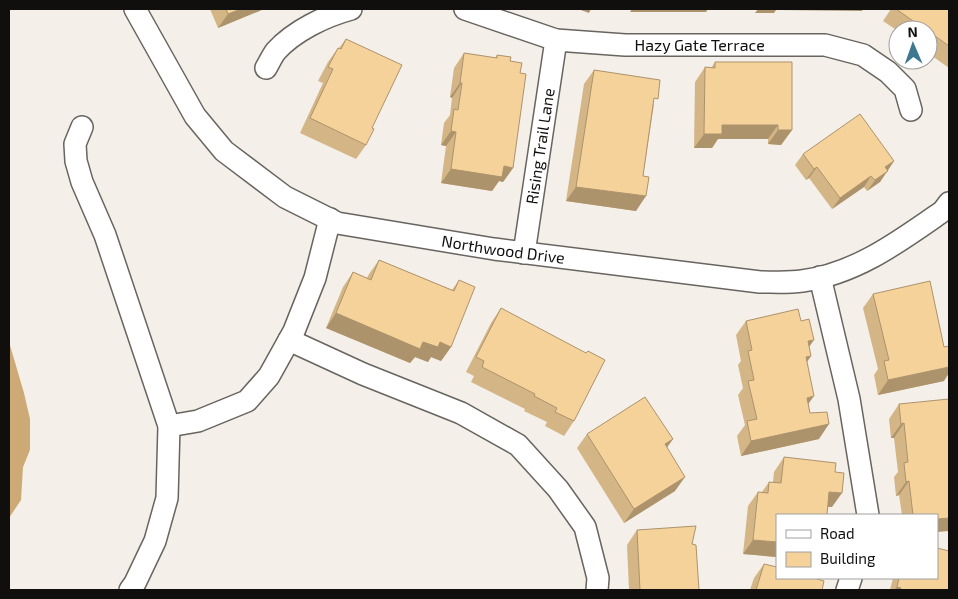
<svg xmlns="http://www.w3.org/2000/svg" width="958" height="599" font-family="'Exo 2',sans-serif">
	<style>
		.water { fill: #cdaa75 }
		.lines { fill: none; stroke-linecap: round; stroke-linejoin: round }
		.minor-casing { stroke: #68645f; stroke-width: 24 }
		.minor { stroke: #fff; stroke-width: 21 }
		.wall { fill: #d4b585 }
		.shaded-wall { fill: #ac936c }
		.building { fill: #f6d29b; stroke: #ac936c }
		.labels { text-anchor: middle; stroke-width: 4; stroke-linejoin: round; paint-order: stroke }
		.street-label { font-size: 16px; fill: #110f0d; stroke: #fff }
	</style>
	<rect width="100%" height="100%" fill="#f4efe9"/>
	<path class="water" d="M9,342L24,393L30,419V450L23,467L21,500L9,518Z"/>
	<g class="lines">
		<defs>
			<g id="minor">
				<path id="s1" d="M135,9L195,116L224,151L285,197L337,223L494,249L760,282C774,282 788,283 802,281C856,274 900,241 943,211L949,203"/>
				<path id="s2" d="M465,9L556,40L625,45H825L863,55L888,72L905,89L911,110"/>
				<path d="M266,68C269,63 272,56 276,51C294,31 325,16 351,9"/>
				<path d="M82,127L75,144L76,161L82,182L105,235L169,426L167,498L155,541L135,583L130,590"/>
				<path id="s3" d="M524,253L556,40"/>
				<path d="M820,277L849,399L868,515"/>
				<path d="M289,340L363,374L461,413L518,445L558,489L585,527L598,578L597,590"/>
				<path d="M169,426L198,421L247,401L269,376L294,331L315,278L330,219"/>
				<path d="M847,590L851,578"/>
			</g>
		</defs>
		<use href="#minor" class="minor-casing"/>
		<use href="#minor" class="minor"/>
	</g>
	<path class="wall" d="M210,9H264L218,28Z
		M891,9H949V68L928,53V30H898V31L883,21Z
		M346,39L372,128L366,145L356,159L300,133L323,83L318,81L328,62L338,48H339Z
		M464,53L495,58L497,55L510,61L520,73L513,168L503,182L499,181L492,191L441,183L446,146L441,145L444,123L450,115L452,98L450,97L454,68Z
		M715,62L792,130L781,145L768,144V139H718L712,148H694L695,82L705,67L711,68Z
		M594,70L654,104L643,176L636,211L566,201L584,84Z
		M803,154L894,161L880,182L867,191L864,187L832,209L809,178L806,180L795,165Z
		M379,260L452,290L459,280L451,347L441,361L431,357L428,362L415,357L410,363L326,328L343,287L353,272L367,278L369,274Z
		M873,294L944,381L878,395L874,375L878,369L863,308Z
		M501,308L574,421L564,436L545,426L547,422L524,411L525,409L471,382L474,376L466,372L491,323Z
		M746,321H801L809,346L811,356L807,362L808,404L810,413L819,439L741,456L737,436L745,425L738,395L743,388L738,365L741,361L736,335Z
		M899,404L937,515H902L899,495L896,496L894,477L898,472L894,438H891L889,419Z
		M587,434L673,439L667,447L675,491L624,523L577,448Z
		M784,457L832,507H828L777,515V557L743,554L748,506L758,492H762L769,482H773L774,472Z
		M637,530L692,544L699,590H629L627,545Z
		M764,564L822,590H750L754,578Z
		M893,578H937L949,590H890Z"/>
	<path class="shaded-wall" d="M241,9H264L218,28L228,14Z
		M578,9H591L589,13Z
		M632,9H708L706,12H630Z
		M758,9H863L862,11L776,10L774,13H755Z
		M460,83H462L452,98L450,97Z
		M722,125H778L768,139H718L712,148H694L704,134Z
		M778,130H792L781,145L768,144Z
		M451,131L456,132L446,146L441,145Z
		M894,161L880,182L867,191L885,167Z
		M504,166L513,168L503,182L499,181L492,191L441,183L451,169Z
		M817,167L809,178L806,180L814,169Z
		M871,176L864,187L832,209L840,198Z
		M576,187L646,196L636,211L566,201Z
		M336,313L423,342H440L451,347L441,361L431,357L428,362L415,357L410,363L326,328Z
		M814,340L804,354L808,341Z
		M811,356L801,370L806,357Z
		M949,367V373L944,381L878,395L888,380Z
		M814,396L804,410L807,398Z
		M904,423L894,438H891L901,424Z
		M829,424L819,439L741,456L751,441Z
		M673,439L663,453L665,444Z
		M685,477L675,491L624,523L634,509Z
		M909,481L899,495L896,496L906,482Z
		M829,492L842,493L832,507L819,506Z
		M949,518V531L937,532V519Z
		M753,540L777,542V557L743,554Z
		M897,587L901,588L899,590H894Z"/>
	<path class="building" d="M226,9H241L228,14Z
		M896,9H949V46L928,31V30H926Z
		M346,39L402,65L372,128L374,129L366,145L310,118L333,69L328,67L338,48L341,49Z
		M464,53L497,58V55L511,57L510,61L522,63L520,73L526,74L513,168L504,166L502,177L451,169L456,132L451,131L454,109L458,110L462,83H460Z
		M715,62H792V130H778V125H722V134H704L705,67L715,68Z
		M594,70L660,80L658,99L654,98L643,176L649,177L646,196L576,187Z
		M860,114L894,161L885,167L888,171L875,180L871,176L840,198L817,167L814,169L803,154Z
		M379,260L454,291L459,280L475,287L451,347L440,342L438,347L423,342L420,349L336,313L353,272L371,280Z
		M930,281L944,347L949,346V367L888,380L884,361L889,360L873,294Z
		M501,308L586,353L588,351L605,360L574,421L555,412L557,408L534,396L535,394L482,367L484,361L476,357Z
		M798,309L801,321L809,319L814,340L808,341L811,356L806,357L814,396L807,398L810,413L827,412L829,424L751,441L747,421L757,419L748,381L754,380L748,351L752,350L746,321Z
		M645,397L673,439L665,444L685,477L634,509L587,434Z
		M949,399V518L937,519V515H913L909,481L906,482L904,463L908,462L904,423L901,424L899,404Z
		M784,457L836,463L835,472L844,473L842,493L829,492L827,515H777V542L753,540L758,492L768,493L769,482L781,483Z
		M696,526L692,544L696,545L699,590H640L637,530Z
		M937,548L949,551V590H900L901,588L897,587L899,578H937Z
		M764,564L777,567V578H814L824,581L822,590H756Z"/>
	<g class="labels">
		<g class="street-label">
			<text dy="6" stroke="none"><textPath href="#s2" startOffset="240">Hazy Gate Terrace</textPath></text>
			<text dy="6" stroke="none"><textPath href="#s3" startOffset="108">Rising Trail Lane</textPath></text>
			<text dy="6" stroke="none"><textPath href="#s1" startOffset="471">Northwood Drive</textPath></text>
		</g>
	</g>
	<rect width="958" height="599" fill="none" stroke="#110f0d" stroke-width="20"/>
	<rect x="776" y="514" width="162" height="65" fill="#ffffff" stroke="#a09f9e"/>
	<rect x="786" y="530" width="25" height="8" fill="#ffffff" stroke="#a09f9e"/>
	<text x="820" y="539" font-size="15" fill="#110f0d">Road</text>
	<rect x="786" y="552" width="25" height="15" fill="#f6d29b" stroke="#a09f9e"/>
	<text x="820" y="564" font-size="15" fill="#110f0d">Building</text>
	<g transform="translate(913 45) rotate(358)"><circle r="24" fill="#ffffff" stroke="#a09f9e"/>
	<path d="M0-4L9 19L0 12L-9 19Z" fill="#3d7790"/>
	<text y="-8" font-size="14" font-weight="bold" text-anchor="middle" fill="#110f0d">N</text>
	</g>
</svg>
